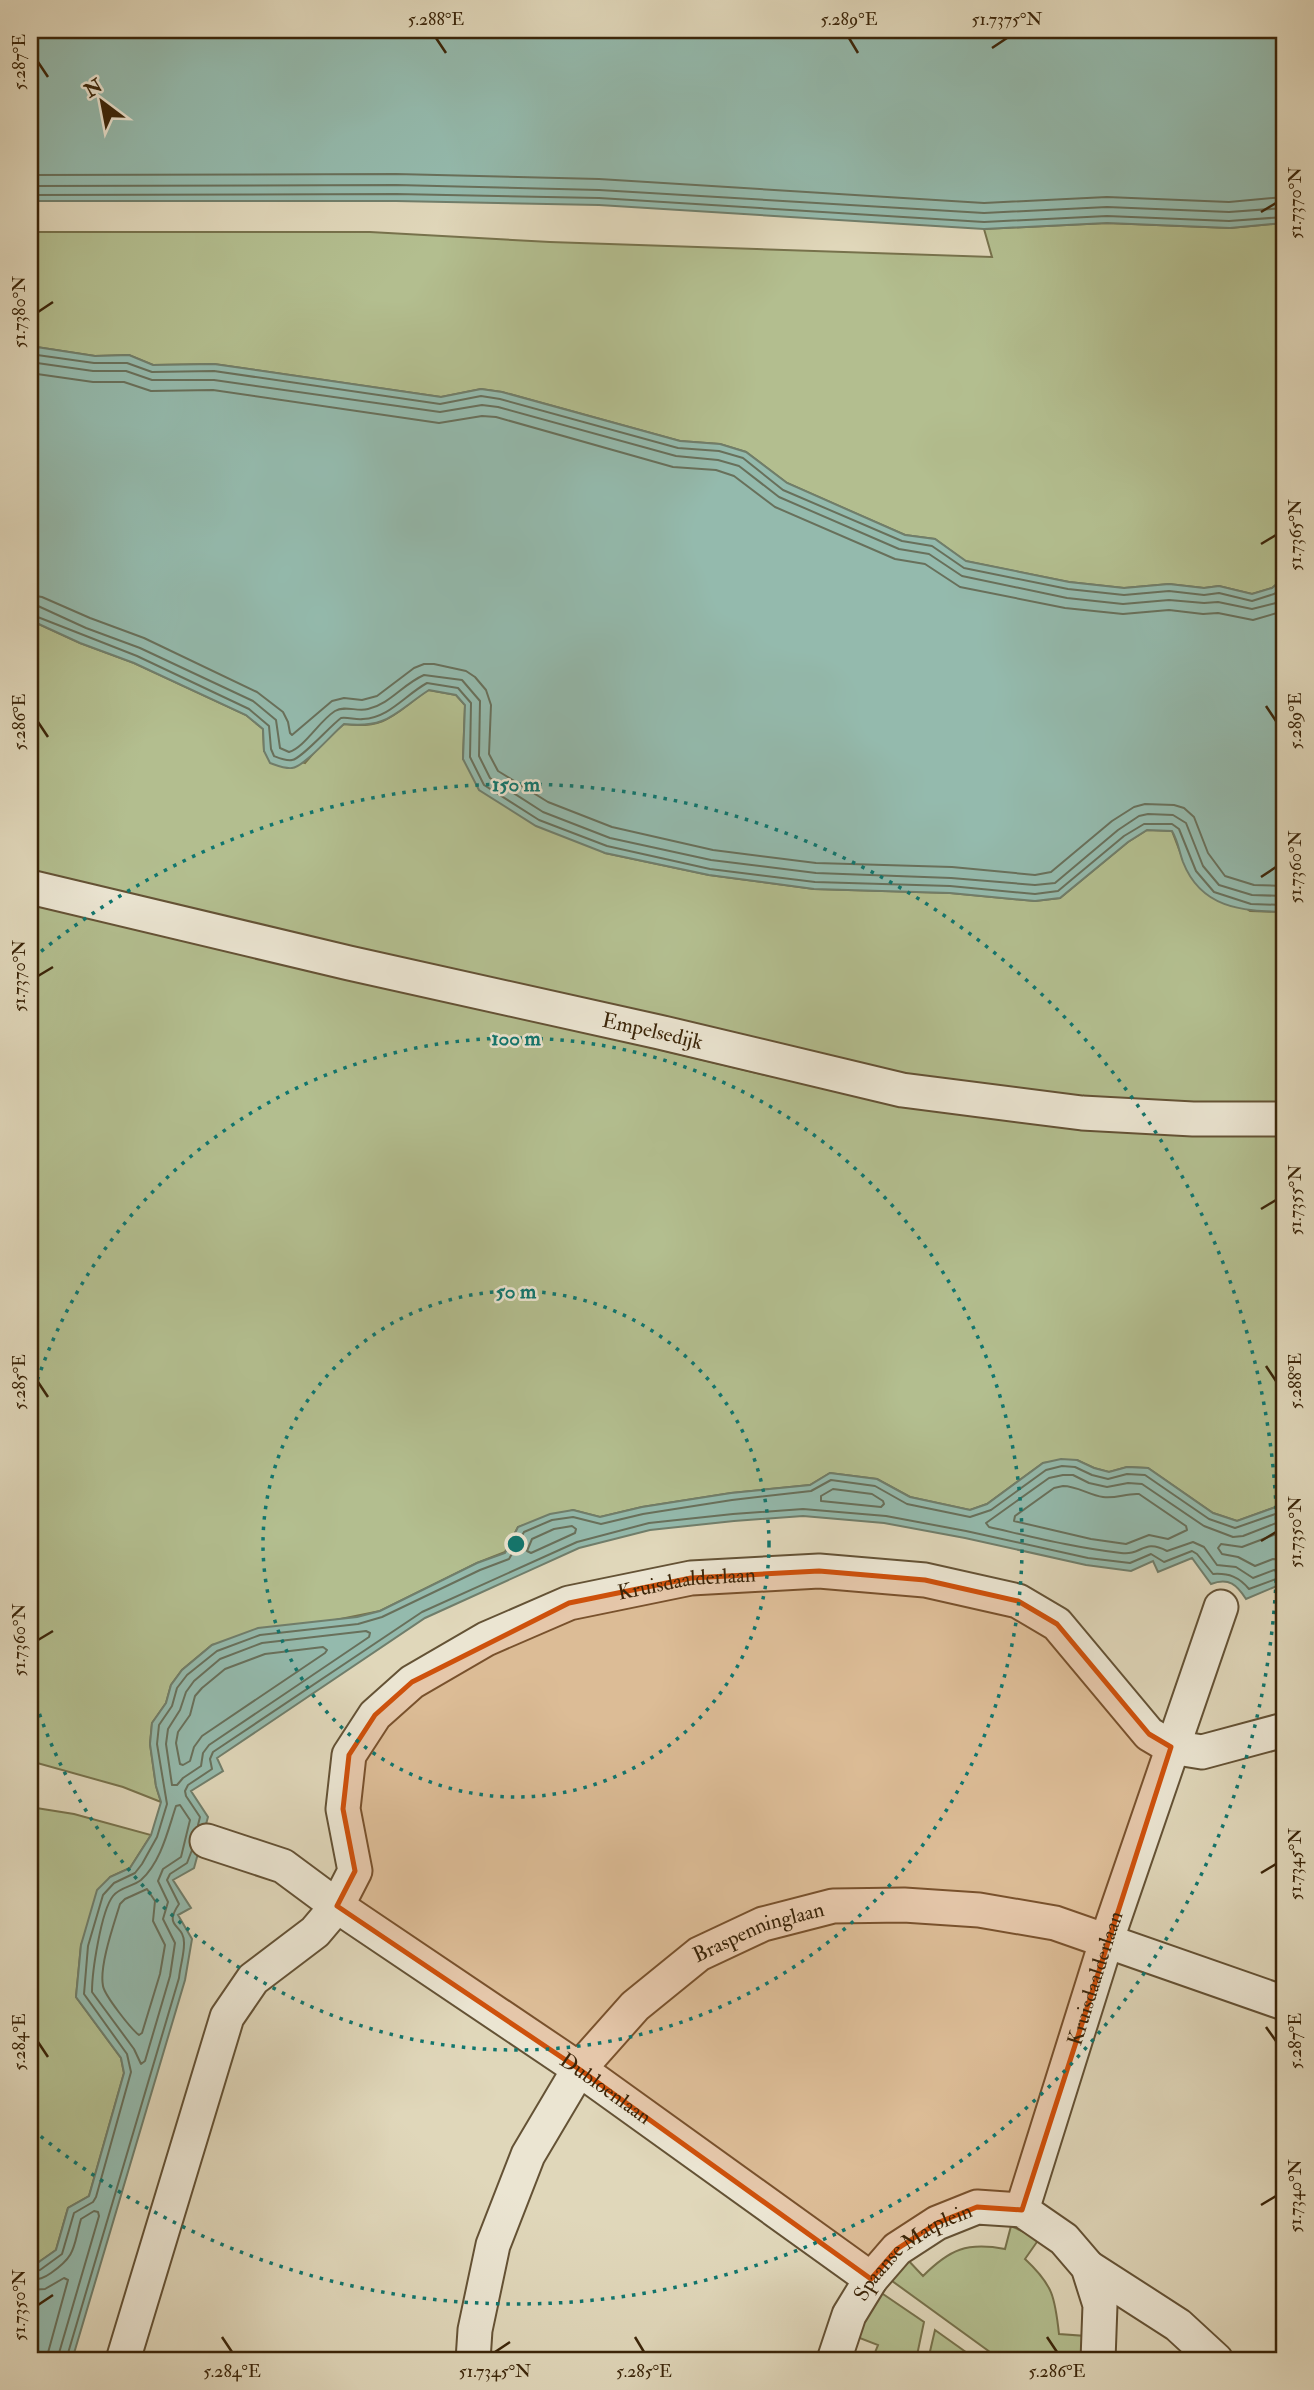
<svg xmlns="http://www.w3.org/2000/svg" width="1314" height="2390" font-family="'IM FELL Double Pica',serif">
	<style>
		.green { fill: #b3be8f; stroke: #77724c; stroke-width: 2 }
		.water { fill: #94baad; stroke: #707e6b; stroke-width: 2 }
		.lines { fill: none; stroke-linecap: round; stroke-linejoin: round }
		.shore { stroke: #68705b; stroke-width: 2 }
		.minor-casing { stroke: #645235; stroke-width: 37 }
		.minor { stroke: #ebe5d2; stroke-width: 33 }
		.marked { fill: #ce510c; fill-opacity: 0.2; stroke: #ce510c; stroke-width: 5; stroke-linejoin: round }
		.ticks { fill: none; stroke: #3b2509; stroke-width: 2.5 }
		.ring { fill: none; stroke: #0f766e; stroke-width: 3.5; stroke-dasharray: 3.5 7 }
		.labels { text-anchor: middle; stroke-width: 5; stroke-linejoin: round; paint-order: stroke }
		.street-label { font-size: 21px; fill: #3b2509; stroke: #ebe5d2 }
		.centre { fill: #0f766e; stroke: #ebe5d2; stroke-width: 3.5 }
		.ring-label { font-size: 21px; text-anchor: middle; font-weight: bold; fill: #0f766e; stroke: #ebe5d2; stroke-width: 5; stroke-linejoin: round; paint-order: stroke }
		.neatline { fill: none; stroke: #3b2509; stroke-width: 2.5 }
		.ticks-label { font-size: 18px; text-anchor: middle; fill: #3b2509 }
	</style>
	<rect width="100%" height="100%" fill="#e0d7ba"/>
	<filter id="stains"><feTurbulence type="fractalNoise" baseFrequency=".00286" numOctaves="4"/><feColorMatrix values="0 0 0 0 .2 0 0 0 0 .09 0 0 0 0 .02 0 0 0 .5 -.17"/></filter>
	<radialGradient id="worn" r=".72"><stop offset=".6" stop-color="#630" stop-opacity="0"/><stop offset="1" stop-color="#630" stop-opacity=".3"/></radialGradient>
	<path class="green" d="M1107,223L1230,228L1284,223V578L1272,588L1252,594L1219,586L1204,588L1169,584L1124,588L1069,582L965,561L935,539L905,535L787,483L746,452L720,444L680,441L502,392L481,389L441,397L214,364L153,365L129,355L95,356L30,346V232H370L550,242L992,257L984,229Z
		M30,620L80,643L134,663L246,715L263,729L264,751L305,763L326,739L344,724C387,730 396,712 428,690L456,695L465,705L463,759L605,853L709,875L814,889L950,893L1035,901L1060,898L1128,842L1147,830L1172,831L1184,862L1250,911L1284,912V1106L1097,1103L899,1076L30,873Z
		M30,898L765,1075L903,1102L1284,1128V1504L1237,1521L1213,1513L1148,1468L1127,1467L1109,1472L1094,1468L1077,1460L1043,1463L987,1504L970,1510L910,1497L877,1479L830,1473L810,1485L731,1493L642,1507L600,1517L573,1510L518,1527L505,1552L477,1563L380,1611L212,1645L182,1670L171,1685L166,1703L152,1723L150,1744L156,1786L161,1802L123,1787L30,1761Z
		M30,1807L74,1814L151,1835L130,1868L110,1877L81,1945L76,1997L121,2058L124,2073L89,2196L68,2208L56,2250L36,2264H30Z
		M1011,2226L1039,2239L1025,2259C1053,2285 1055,2297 1059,2334L1086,2336L1084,2360H1001L888,2278L906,2258L923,2276C950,2249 967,2242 1005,2249Z
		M880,2292L924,2322L916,2360H872L878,2345L857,2337L867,2313Z
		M935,2330L977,2360H928Z"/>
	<path class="water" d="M30,30H1284V223L1230,228L1107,223L984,229L599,205L396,201H30Z
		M30,346L95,356L129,355L153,365L214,364L441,397L481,389L502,392L680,441L720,444L746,452L787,483L905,535L935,539L966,561L1069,582L1124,588L1169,584L1204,588L1219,586L1252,594L1272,588L1284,578V912C1241,911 1201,908 1183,862C1179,851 1178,841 1172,831L1147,830L1128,842L1060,898L1035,901L950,893L814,889L709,875L605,853L536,826L479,790L463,759L465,705L456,695L429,690C395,712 388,729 344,724C332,734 304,767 292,768C285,769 276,765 270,763L264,751L263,729L246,715L134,663L80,643L30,620Z
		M1061,1459L1077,1460L1094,1468L1109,1472L1127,1467L1148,1468L1213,1513L1237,1521L1284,1504V1595L1279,1585L1246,1599C1237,1585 1229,1577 1211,1584L1192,1558L1158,1572L1153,1561L1131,1571L1086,1565L965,1538L884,1523L803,1516L734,1521L650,1530L579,1548L425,1618L217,1758L223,1771L191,1791L208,1817L194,1868L173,1880L191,1908L178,1915L192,1939L185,1980L72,2360H30V2264H36L56,2250L68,2208L89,2196L124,2073L121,2058L76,1997L81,1945L97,1890L110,1877L130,1868L151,1835L161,1802L156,1786L150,1744L152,1723L166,1703L171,1685L182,1670L212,1645L258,1628L357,1617L380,1611L477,1563L505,1553L518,1527L550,1514L573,1510L600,1517L642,1507L731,1493L810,1485L830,1473L877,1479L910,1497L970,1510L987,1504L1043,1463Z"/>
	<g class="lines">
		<path class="shore" d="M30,175L396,174L599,179L984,203L1107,197L1229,202L1284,197
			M30,186L396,185L599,190L984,213L1107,207L1229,212L1284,208
			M30,195L396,194L599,198L984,222L1107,216L1229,221L1284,217
			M30,354L94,363H127L152,372L214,371L440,404L481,396L500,399L678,448L719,451L743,458L783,490L902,541L932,546L964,568L1068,589L1124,595L1169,591L1204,595L1219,593L1252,601L1274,594L1284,587
			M30,362L93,371H126L152,380H214L440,412L482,405L498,407L676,456L718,460L739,466L779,497L899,549L929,554L962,576L1067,598L1123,604L1169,600L1204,603L1218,602L1252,609L1276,603L1284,598
			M30,373L93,382H124L151,391L213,390L439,423L482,416L496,417L673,467L716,470L734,476L775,507L895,559L925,564L960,587L1065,608L1123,614L1169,610L1203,614L1218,613L1253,620L1284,611
			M30,595L42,597L90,618L144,638L257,692L283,712L288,722L290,733L292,735L332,701L344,698L362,700L377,696L414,668L424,664H434L466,671L475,677L486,690L491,705L489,754L498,771L548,802L612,827L713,850L816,863L952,867L1035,875L1051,872L1112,821L1134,807L1145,804L1174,805L1184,808L1194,817L1208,853L1225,876L1254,885L1284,886
			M30,605L38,606L86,628L140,648L253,701L276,720L280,748L289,752C305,747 319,721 335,711C345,705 357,712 368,709C390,704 403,684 424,675L462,680L480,701L479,756L490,778L543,812L610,838L711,860L816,873L951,878L1035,885L1055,883L1118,830L1139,816L1148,814L1173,815L1186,823L1203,866L1219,885L1252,895L1284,896
			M30,614L137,656L249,709L269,726L271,749L274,756C279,758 286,761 292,760C301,759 330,726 341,718C348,717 356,720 363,719C389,718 405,695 427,683L458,688L471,703L470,757L484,785L539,820L607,846L710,869L815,882L950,886L1035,894L1058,891L1124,836L1144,824H1172L1179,829L1196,871L1214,892L1251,904L1284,905
			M1063,1486C1077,1486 1089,1495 1103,1497C1116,1499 1126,1493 1139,1494L1186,1526L1187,1530L1168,1539L1149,1535L1126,1544L1091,1539L1014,1521L1015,1516L1054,1488Z
			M833,1489L872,1494L883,1501L884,1504L881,1507L821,1501V1496Z
			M1284,1520L1243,1536L1233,1537L1204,1526L1142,1484L1128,1483L1107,1487L1089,1483L1073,1475H1063L1049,1478L986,1523L989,1527C1033,1537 1076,1548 1121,1553C1142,1556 1143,1538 1167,1551L1193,1542L1204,1547L1217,1565L1236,1567L1253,1578L1274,1570L1284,1571
			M572,1526L576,1529L575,1533L531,1553L527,1551L532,1539L554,1529Z
			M1284,1531L1242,1547L1221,1544L1218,1548L1222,1554L1238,1557L1255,1566L1273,1559L1284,1560
			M366,1631L370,1633L369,1637L209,1745L203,1753L201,1766L183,1778L177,1785H172L166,1744L168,1729L180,1710L186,1692L194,1681L220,1659L262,1643Z
			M323,1647L327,1650L325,1653L202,1736L194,1747L190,1761L183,1765L180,1764L176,1743L178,1732L190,1715L195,1696L202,1688L225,1669L265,1654Z
			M180,1805L190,1820L181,1857L163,1869L158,1881L168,1902L163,1919L175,1943L170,1976L145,2061L141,2064L134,2049L92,1992C92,1972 101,1911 113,1896C120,1887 132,1887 141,1880C161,1862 168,1830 176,1806Z
			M198,1825L200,1817L186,1796L185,1791L188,1785L212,1769L210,1759L213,1752L422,1612L577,1542L649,1523L733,1514L803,1509L886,1516L966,1531L1088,1558L1130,1563L1151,1554L1164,1562L1192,1551L1197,1554L1213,1574C1229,1573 1239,1577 1249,1589L1276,1579L1284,1581
			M147,1889L155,1901L153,1921L165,1945L160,1974L142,2033L139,2035C131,2029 105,1996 103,1986C99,1966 114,1924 120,1904L125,1899Z
			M30,2271L40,2270L62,2254L74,2213L93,2202L96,2197L131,2072L127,2054L84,1994L88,1946L103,1895L114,1883L135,1873L142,1864L157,1837L167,1804L157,1744L159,1725L172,1706L177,1688L187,1675L217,1651L260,1635L358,1624L382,1617L480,1570L509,1559L524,1532L552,1520L573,1517L601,1524L643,1514L732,1500L811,1491L831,1480L875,1486L907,1504L970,1517L991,1510L1046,1470L1062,1466L1075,1467L1092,1475L1108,1479L1127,1474L1145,1475L1209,1519L1235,1528L1284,1511
			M30,2279C39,2280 44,2278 51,2273C77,2255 73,2247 81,2219L94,2211L98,2212L99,2216L57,2360
			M30,2290L45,2289L64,2278L68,2280L46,2360
			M66,2360L179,1978C180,1967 184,1955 184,1944C185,1923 162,1929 179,1904L167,1880L170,1874L187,1863L192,1850"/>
		<defs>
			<g id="minor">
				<path id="s1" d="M30,887L349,963L659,1032L902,1090L1082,1113L1193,1119H1284"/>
				<path id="s2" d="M207,1841L283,1866L337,1906L579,2069L871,2279"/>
				<path id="s3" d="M1022,2210L1107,1939L1221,1607"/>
				<path d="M1088,2267L1178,2325L1216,2360"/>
				<path id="s4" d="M123,2360L227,2017L253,1979L315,1932L337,1906L355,1871L343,1809L349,1755L375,1715L412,1682L486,1639L569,1603L691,1578L819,1571L925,1580L1018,1601L1057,1624L1149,1734L1171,1747L1202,1752L1284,1730"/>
				<path id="s5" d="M473,2360L475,2330L493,2245L528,2155L579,2069L635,2006L699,1954L763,1924L833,1906L904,1905L979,1910L1055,1923L1284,2003"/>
				<path id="s6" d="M834,2360L849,2315L871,2279L897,2249L937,2223L977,2207L1022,2210L1064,2239L1088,2267L1100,2305L1098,2360"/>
			</g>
		</defs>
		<use href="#minor" class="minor-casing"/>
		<use href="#minor" class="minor"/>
	</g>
	<path class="marked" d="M819,1571L925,1580L1018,1601L1057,1624L1149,1734L1171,1747L1022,2210L977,2207L937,2223L897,2249L871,2279L579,2069L337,1906L355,1871L343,1809L349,1755L375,1715L412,1682L569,1603L691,1578Z"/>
	<path class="ticks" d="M436,38L446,53M849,38L858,53M992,48L1007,38M38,62L48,77M1261,212L1276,203M38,312L53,302M1261,544L1276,535M1266,706L1276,721M38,722L48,737M1261,877L1276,867M38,976L53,967M1261,1209L1276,1200M1266,1366L1276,1381M38,1382L48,1397M1261,1541L1276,1532M38,1640L53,1631M1261,1873L1276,1864M1266,2027L1276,2041M38,2042L48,2057M1261,2205L1276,2196M38,2305L53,2295M222,2337L232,2352M635,2337L644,2352M1047,2337L1057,2352M495,2352L510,2342"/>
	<g class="ring">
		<circle cx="516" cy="1544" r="253"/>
		<path d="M31 1400A506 506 0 1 1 31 1688"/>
		<path d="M33 958A760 760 0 1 1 33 2130"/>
	</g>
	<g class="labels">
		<g class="street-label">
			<text dy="7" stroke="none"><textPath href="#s1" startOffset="639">Empelsedijk</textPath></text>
			<text dy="7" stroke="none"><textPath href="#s4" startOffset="1066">Kruisdaalderlaan</textPath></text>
			<text dy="7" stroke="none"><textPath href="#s5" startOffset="544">Braspenninglaan</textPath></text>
			<text dy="7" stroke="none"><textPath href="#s3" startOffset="243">Kruisdaalderlaan</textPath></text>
			<text dy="7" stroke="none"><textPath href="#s2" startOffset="472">Dubloenlaan</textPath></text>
			<text dy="7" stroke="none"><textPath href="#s6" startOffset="140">Spaanse Matplein</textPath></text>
		</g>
	</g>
	<circle cx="516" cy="1544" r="10" class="centre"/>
	<g class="ring-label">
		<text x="516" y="791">150 m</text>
		<text x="516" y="1045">100 m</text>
		<text x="516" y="1298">50 m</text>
	</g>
	<rect width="1314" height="2390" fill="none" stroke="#e0d7ba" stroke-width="77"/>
	<g transform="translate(102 102) rotate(328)" stroke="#ebe5d2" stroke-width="5" paint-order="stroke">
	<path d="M0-5L12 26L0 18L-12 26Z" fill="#3b2509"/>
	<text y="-10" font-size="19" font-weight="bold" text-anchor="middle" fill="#3b2509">N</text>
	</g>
	<rect x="38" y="38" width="1238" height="2314" class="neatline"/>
	<g class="ticks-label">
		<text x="436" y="25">5.288°E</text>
		<text x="849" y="25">5.289°E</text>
		<text x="1007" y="25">51.7375°N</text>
		<text transform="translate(19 62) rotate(-90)" y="6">5.287°E</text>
		<text transform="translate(1295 203) rotate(-90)" y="6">51.7370°N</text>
		<text transform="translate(19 312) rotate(-90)" y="6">51.7380°N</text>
		<text transform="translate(1295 535) rotate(-90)" y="6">51.7365°N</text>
		<text transform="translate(1295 721) rotate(-90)" y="6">5.289°E</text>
		<text transform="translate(19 722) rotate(-90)" y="6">5.286°E</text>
		<text transform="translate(1295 867) rotate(-90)" y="6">51.7360°N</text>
		<text transform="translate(19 976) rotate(-90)" y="6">51.7370°N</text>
		<text transform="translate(1295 1200) rotate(-90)" y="6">51.7355°N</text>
		<text transform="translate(1295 1381) rotate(-90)" y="6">5.288°E</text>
		<text transform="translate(19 1382) rotate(-90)" y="6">5.285°E</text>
		<text transform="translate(1295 1532) rotate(-90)" y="6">51.7350°N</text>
		<text transform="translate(19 1640) rotate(-90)" y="6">51.7360°N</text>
		<text transform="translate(1295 1864) rotate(-90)" y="6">51.7345°N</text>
		<text transform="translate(1295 2041) rotate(-90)" y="6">5.287°E</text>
		<text transform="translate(19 2042) rotate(-90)" y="6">5.284°E</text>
		<text transform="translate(1295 2196) rotate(-90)" y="6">51.7340°N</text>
		<text transform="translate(19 2305) rotate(-90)" y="6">51.7350°N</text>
		<text x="232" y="2377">5.284°E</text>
		<text x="495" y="2377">51.7345°N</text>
		<text x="644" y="2377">5.285°E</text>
		<text x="1057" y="2377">5.286°E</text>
	</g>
	<rect width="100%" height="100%" filter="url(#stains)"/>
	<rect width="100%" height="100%" fill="url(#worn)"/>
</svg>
